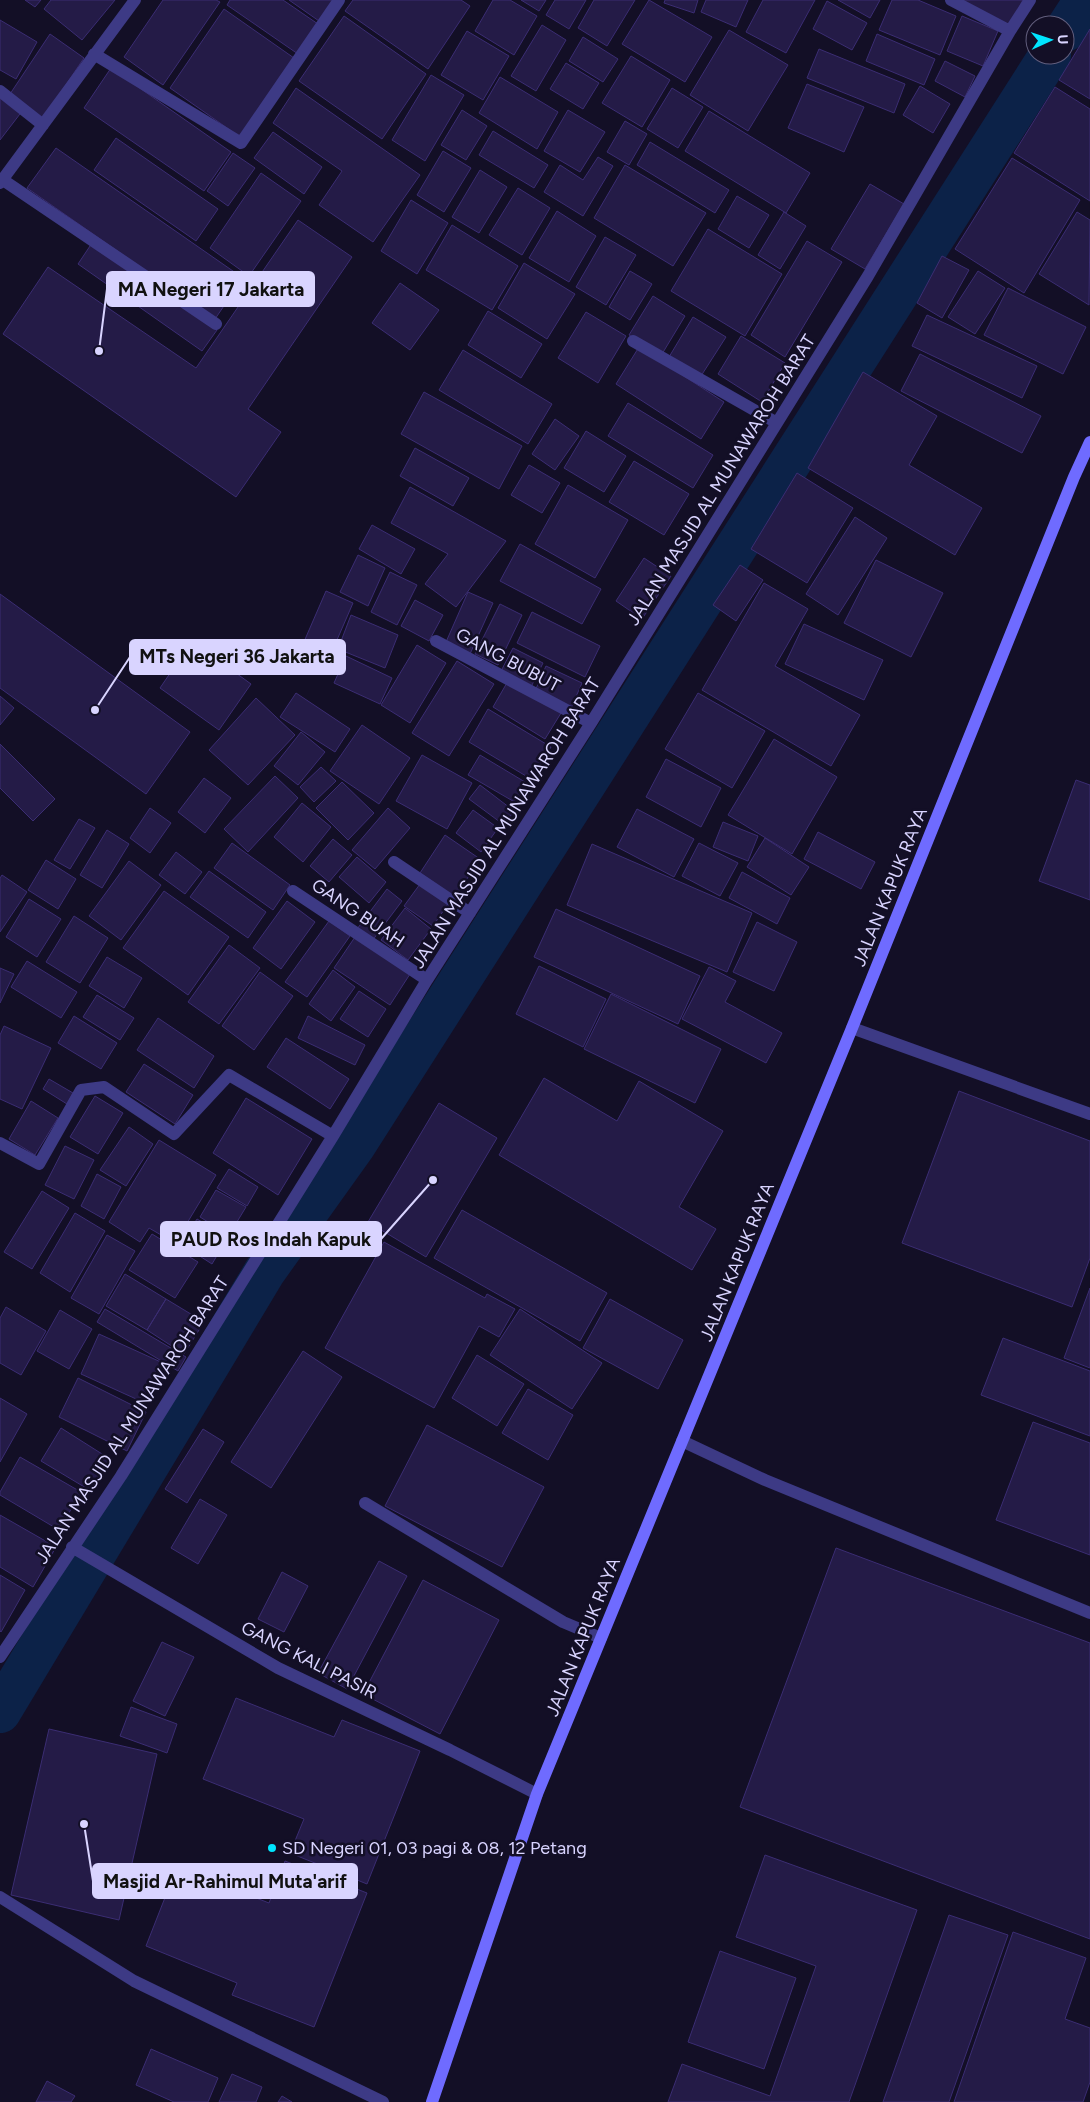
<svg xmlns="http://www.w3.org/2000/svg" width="1090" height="2102" font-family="Figtree,sans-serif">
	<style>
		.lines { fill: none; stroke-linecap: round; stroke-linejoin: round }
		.canal { stroke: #0c2248; stroke-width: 42 }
		.building { fill: #241b47; stroke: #3b2d73 }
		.lane { stroke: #3d3a85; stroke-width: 12 }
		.street { stroke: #3d3a85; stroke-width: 12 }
		.secondary { stroke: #6f6bff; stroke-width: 12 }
		.poi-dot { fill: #00e5ff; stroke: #130f26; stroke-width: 2 }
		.labels { text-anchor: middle; stroke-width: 5; stroke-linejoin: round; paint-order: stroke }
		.street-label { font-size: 18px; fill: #d9d4ff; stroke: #130f26 }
		.poi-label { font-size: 18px; fill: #d9d4ff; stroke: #130f26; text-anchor: start }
		.leader { fill: none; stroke: #d9d4ff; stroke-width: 2 }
		.callout-dot { fill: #d9d4ff; stroke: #130f26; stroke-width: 2 }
		.callout { fill: #d9d4ff; stroke: #d9d4ff; stroke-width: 2 }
		.callout-label { font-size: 19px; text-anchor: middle; font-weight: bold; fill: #111 }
	</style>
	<rect width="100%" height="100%" fill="#130f26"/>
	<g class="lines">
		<path class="canal" d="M1065,31L1085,0
			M0,1712L265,1271L355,1145L1050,55"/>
	</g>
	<path class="building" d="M25,0H41L35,7Z
		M51,0H115L82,40L44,9Z
		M163,0H216L220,2L163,85L124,57Z
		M230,0H283L318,24L298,54L227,5Z
		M289,0H333L319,21Z
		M353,0H461L470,6L428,69L345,11Z
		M493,0H510L537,16L514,55L475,31Z
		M521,0H546L539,11Z
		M555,0H586L569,29L546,15Z
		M594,0H635L607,46L578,28Z
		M649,0L712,37L685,82L622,44Z
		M665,0H698L694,13L664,3Z
		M706,0H748L736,27L701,12Z
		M763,0H815L786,53L746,32Z
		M838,0H880L870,18Z
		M892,0H918L956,16L940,55L879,30Z
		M960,0H1023L1009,27Z
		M827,1L867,23L852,50L813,29Z
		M224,9L294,58L240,137L170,88Z
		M344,16L426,74L382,139L299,81Z
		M962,16L998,31L983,66L947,51Z
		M0,20L37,42L16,79L0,70Z
		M542,25L566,40L536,91L511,76Z
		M1090,29V99L1059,80Z
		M729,30L788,65L748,131L690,95Z
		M467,31L509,56L483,100L441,75Z
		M50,34L84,58L42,120L8,97Z
		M877,34L935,59L924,85L866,61Z
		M583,37L618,59L603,82L569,61Z
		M819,49L905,84L894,113L807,78Z
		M631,56L670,80L642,127L602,103Z
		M945,61L975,76L965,97L935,81Z
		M566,63L599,83L583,109L550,89Z
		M111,68L231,152L204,191L84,108Z
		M431,75L464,95L425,161L392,140Z
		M500,77L558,112L537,149L479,113Z
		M807,84L864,107L844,152L788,128Z
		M920,86L950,104L933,133L903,115Z
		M1055,87L1090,109V201L1014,153Z
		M296,88L420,175L373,242L319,205L342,171L273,123Z
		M672,88L703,107L678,148L647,129Z
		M0,93L23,110L0,140Z
		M462,110L487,126L466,160L441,145Z
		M568,110L605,132L580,172L544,151Z
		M709,111L810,173L786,213L685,151Z
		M625,121L647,134L629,165L607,152Z
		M493,131L548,165L534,188L479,155Z
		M273,132L322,167L304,194L254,158Z
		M116,138L218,209L196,241L94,170Z
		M650,142L729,190L715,213L637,165Z
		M56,148L243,278L215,319L27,188Z
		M443,151L471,168L444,212L417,195Z
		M233,153L255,168L228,206L207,191Z
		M598,157L613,166L583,216L544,192L560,165L583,180Z
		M1012,158L1080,200L1024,293L955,249Z
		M625,165L706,213L673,266L594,218Z
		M480,170L507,187L479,233L452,217Z
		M261,173L301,201L249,276L210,248Z
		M870,184L904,204L865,269L831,249Z
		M518,188L550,208L522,255L489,235Z
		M737,196L769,215L749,248L718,229Z
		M411,200L448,223L417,274L381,251Z
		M557,211L596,236L569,282L529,258Z
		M784,212L806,226L780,269L758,255Z
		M1077,212L1090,220L1089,305L1039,274Z
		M298,220L352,257L248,409L281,432L236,497L3,334L48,267L196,368Z
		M452,225L518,266L492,310L426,270Z
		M708,229L782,274L745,336L671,291Z
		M605,237L636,255L606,305L576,287Z
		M807,241L842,262L785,357L751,335Z
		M92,243L217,330L202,351L78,264Z
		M942,256L969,270L942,318L917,303Z
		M524,263L575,294L547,339L498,308Z
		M630,271L652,284L630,320L609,307Z
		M978,271L1005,288L975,334L948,317Z
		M400,283L439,310L410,350L372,323Z
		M1008,288L1086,327L1063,374L984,335Z
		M653,296L685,316L662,354L629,335Z
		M488,311L542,344L521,378L468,345Z
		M586,312L626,336L598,383L558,358Z
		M927,315L1037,366L1022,398L912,346Z
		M693,317L726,337L701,376L669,357Z
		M741,336L785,363L762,402L718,374Z
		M639,347L724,402L701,439L616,384Z
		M463,350L552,404L528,444L439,390Z
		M920,354L1041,416L1022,453L901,391Z
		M863,372L937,416L909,465L982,508L955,555L808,468Z
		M424,392L522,446L499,489L401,434Z
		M628,403L713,455L693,488L608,436Z
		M555,419L579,436L555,470L532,454Z
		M586,431L626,456L604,492L564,468Z
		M415,448L469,478L453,506L400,476Z
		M634,461L689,494L664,535L609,502Z
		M529,465L560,483L542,513L511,495Z
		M797,473L853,508L807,583L751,549Z
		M568,485L628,520L595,578L535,544Z
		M410,487L506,541L456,607L425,584L448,554L391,523Z
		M855,517L887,538L838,615L806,594Z
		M372,525L415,549L401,574L359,549Z
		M520,544L601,589L582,624L500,581Z
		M358,555L385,568L368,606L340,592Z
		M644,558L671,576L642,619L616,601Z
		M876,560L943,593L911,657L844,623Z
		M740,565L763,580L736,621L713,605Z
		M390,572L417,585L397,625L371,612Z
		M764,583L808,609L775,666L860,715L831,766L702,690Z
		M326,591L353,603L330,656L303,644Z
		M468,592L493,603L470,654L446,642Z
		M0,594L190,732L146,794L0,688Z
		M415,600L443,615L429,641L401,626Z
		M500,604L522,615L498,665L475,654Z
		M532,612L600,646L585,677L517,643Z
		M351,615L398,635L385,668L338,649Z
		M804,624L883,660L864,700L785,664Z
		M192,641L251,684L219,730L160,688Z
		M417,645L446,663L410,723L381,705Z
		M513,648L543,663L530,689L500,673Z
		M346,656L392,678L380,704L334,683Z
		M457,661L494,684L449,756L412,733Z
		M546,666L582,683L571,708L535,691Z
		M508,681L561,713L545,739L493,707Z
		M296,693L350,729L335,752L280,717Z
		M698,693L765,731L732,788L665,749Z
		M0,696L14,708L0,725Z
		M256,698L295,735L248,785L209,750Z
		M488,709L551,747L531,779L469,742Z
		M362,725L410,758L379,804L330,771Z
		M301,732L325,752L298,785L274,766Z
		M774,739L837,777L792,854L728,815Z
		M0,744L55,799L33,821L0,788Z
		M422,755L472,783L447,829L396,801Z
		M480,755L530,785L518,804L468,775Z
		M666,759L721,788L701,827L646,797Z
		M321,767L336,781L314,802L300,787Z
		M275,776L298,798L248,852L224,829Z
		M204,778L231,798L205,833L178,812Z
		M1076,780L1090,785V900L1039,881Z
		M342,782L374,813L348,840L316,808Z
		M480,785L514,811L504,825L469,799Z
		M302,803L331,827L303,862L274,837Z
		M150,808L171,823L150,853L130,838Z
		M388,808L410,828L375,869L352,850Z
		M637,809L694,839L674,877L617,847Z
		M473,810L498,828L481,852L456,833Z
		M79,819L95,828L70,869L54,860Z
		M723,822L758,836L748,861L713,847Z
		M107,830L129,844L102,888L80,875Z
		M818,832L875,862L861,889L804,859Z
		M445,835L480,859L455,897L420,873Z
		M765,838L809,867L791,895L747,867Z
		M333,839L352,855L329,882L310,866Z
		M232,843L290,885L273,910L214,868Z
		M699,843L738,863L720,896L682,876Z
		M592,844L752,913L727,972L567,905Z
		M176,852L202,872L185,894L159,875Z
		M357,857L386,882L369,903L339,877Z
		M46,860L76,879L58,909L28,890Z
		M129,861L161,885L121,940L89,916Z
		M209,871L266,912L248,938L190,897Z
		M742,872L790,898L777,924L729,898Z
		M2,875L27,892L0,932V878Z
		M420,884L448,904L433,926L404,906Z
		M387,889L402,901L372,941L357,929Z
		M164,891L229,937L188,995L123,948Z
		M29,899L61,919L37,957L6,937Z
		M287,901L315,922L281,969L253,948Z
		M405,908L431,929L408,960L381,940Z
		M556,909L700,976L678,1024L534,957Z
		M74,916L108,938L80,983L46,962Z
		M329,921L350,936L307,997L285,982Z
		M757,922L797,942L774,991L733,972Z
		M355,937L410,974L390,1005L334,968Z
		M229,945L260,968L219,1024L188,1002Z
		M107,957L142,978L124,1008L89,986Z
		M27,961L77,992L61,1018L11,987Z
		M539,966L606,999L583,1047L516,1014Z
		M709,967L736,981L725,1002L782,1033L766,1063L682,1019Z
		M0,968L14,974L0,1003Z
		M333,970L355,987L331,1021L309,1004Z
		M260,972L293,996L254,1050L222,1026Z
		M359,991L386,1009L368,1037L340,1019Z
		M611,994L721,1049L695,1103L584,1049Z
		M97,995L134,1018L120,1040L83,1017Z
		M74,1016L117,1043L101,1069L58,1043Z
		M308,1016L365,1045L355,1065L298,1038Z
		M158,1018L214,1056L194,1088L137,1050Z
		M4,1026L51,1048L22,1109L0,1099V1035Z
		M286,1038L349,1079L330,1109L267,1067Z
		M144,1064L193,1095L175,1124L126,1092Z
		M544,1078L617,1121L639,1081L723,1131L679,1207L716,1229L692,1270L499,1155Z
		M49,1079L73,1093L67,1104L43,1089Z
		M959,1091L1090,1141V1258L1072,1307L902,1243Z
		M95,1096L123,1113L98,1154L70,1137Z
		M246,1098L312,1139L278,1195L213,1153Z
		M31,1101L58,1118L35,1155L9,1139Z
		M439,1103L497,1138L426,1257L368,1222Z
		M129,1127L153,1144L126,1186L100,1170Z
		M159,1140L216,1175L175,1243L149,1228L140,1242L109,1222Z
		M65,1146L94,1160L74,1199L45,1185Z
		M229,1169L258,1187L247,1206L217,1188Z
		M97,1174L121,1187L104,1219L81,1206Z
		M216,1190L246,1207L229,1235L200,1217Z
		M42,1191L69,1208L32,1269L4,1252Z
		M462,1210L607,1293L580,1341L434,1258Z
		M75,1213L105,1231L70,1292L40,1273Z
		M197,1219L228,1237L212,1264L181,1244Z
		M152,1234L198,1262L175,1298L129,1270Z
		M107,1235L135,1251L99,1314L71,1298Z
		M384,1242L485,1298L487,1294L515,1309L499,1337L479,1326L434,1408L325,1348Z
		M125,1274L166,1299L147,1330L106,1306Z
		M1090,1288V1368L1064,1358Z
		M166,1299L204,1322L184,1354L147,1330Z
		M610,1299L683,1340L658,1389L583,1348Z
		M6,1307L46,1331L21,1375L0,1363V1318Z
		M105,1309L186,1357L178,1371L97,1322Z
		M520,1309L602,1363L572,1409L490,1355Z
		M60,1310L92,1329L69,1369L37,1351Z
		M99,1334L163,1363L145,1403L81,1374Z
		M1003,1338L1090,1371V1436L981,1395Z
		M303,1351L342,1377L271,1488L231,1462Z
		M477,1355L524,1384L497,1426L452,1398Z
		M78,1378L146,1412L127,1451L59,1417Z
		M528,1389L573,1415L548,1460L502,1433Z
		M0,1398L27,1414L0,1462Z
		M1033,1422L1090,1443V1555L996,1520Z
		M427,1425L544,1487L502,1567L385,1506Z
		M61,1428L110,1459L91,1491L41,1461Z
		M203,1429L224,1442L187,1503L165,1489Z
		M20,1457L81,1492L59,1530L0,1495V1492Z
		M200,1499L227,1515L198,1564L171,1548Z
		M0,1515L56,1547L33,1587L0,1567Z
		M836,1548L1090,1643V1939L740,1807Z
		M379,1561L407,1576L347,1689L318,1673Z
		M282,1572L308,1586L284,1632L258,1619Z
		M0,1575L25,1590L1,1632L0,1631Z
		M423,1580L499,1620L440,1734L363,1694Z
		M162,1642L194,1657L165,1716L133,1701Z
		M236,1698L334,1737L342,1720L420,1751L367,1884L290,1853L304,1819L203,1779Z
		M131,1707L177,1724L167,1753L120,1736Z
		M49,1729L157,1754L119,1920L11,1895Z
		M765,1855L917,1910L849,2102H668L682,2064L770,2096L816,1966L736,1937Z
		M285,1861L367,1893L314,2027L232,1995L237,1983L146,1946L177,1867L269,1903Z
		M949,1915L1008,1935L949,2102H883Z
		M1013,1932L1086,1958L1065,2019L1090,2028V2082L1083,2102H954Z
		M720,1951L796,1978L764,2069L688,2042Z
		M151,2049L218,2078L208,2102H174L136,2085Z
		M232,2074L262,2087L256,2102H219Z
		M47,2081L75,2096L71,2102H36Z
		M282,2096L292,2102H278Z"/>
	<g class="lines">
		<path class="lane" d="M852,1028L1090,1114
			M682,1441L765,1480L1090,1613
			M365,1503L563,1622L601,1638"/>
		<path class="street" d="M951,0L1010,31
			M94,54L241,143L339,0
			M0,91L43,125
			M3,180L216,324
			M0,183L135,0
			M633,341L777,423
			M436,641L591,723
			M394,862L470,913
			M293,891L427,980
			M0,1143L39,1164L81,1090L104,1087L174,1134L229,1075L333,1136
			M72,1547L278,1668L450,1750L537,1794
			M0,1657L121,1476L333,1136L427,980L591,723L868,276L1010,31L1030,0
			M0,1897L134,1981L383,2102"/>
		<path class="secondary" d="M432,2102L537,1794L852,1028L1074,477L1090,442"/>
	</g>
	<circle class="poi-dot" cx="272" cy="1848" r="5"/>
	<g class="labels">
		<g class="street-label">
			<text transform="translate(721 480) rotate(-58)" y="6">JALAN MASJID AL MUNAWAROH BARAT</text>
			<text transform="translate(508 660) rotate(28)" y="6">GANG BUBUT</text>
			<text transform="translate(506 823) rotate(-58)" y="6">JALAN MASJID AL MUNAWAROH BARAT</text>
			<text transform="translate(890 887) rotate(-68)" y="6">JALAN KAPUK RAYA</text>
			<text transform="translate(358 913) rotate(34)" y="6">GANG BUAH</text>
			<text transform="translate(737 1262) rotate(-68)" y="6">JALAN KAPUK RAYA</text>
			<text transform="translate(132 1420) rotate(-57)" y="6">JALAN MASJID AL MUNAWAROH BARAT</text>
			<text transform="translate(583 1637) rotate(-68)" y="6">JALAN KAPUK RAYA</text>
			<text transform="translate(309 1660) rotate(27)" y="6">GANG KALI PASIR</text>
		</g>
		<g class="poi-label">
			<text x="282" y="1854">SD Negeri 01, 03 pagi &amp; 08, 12 Petang</text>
		</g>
	</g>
	<path class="leader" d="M99 351L107 289M95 710L130 657M433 1180L381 1239M84 1824L93 1881"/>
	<g class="callout-dot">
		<circle cx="99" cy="351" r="5"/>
		<circle cx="95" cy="710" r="5"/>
		<circle cx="433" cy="1180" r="5"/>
		<circle cx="84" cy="1824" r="5"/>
	</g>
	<g class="callout">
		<rect x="107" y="272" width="207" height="34" rx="5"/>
		<rect x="130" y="640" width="215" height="34" rx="5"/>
		<rect x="161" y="1222" width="220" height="34" rx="5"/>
		<rect x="93" y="1864" width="264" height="34" rx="5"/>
	</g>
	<g class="callout-label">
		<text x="211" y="296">MA Negeri 17 Jakarta</text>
		<text x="237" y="663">MTs Negeri 36 Jakarta</text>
		<text x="271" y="1246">PAUD Ros Indah Kapuk</text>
		<text x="225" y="1888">Masjid Ar-Rahimul Muta'arif</text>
	</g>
	<g transform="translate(1050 40) rotate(87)"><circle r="24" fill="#130f26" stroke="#625e7d"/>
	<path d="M0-4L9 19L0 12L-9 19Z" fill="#00e5ff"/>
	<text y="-8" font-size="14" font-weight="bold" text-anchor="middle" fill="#d9d4ff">U</text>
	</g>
</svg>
